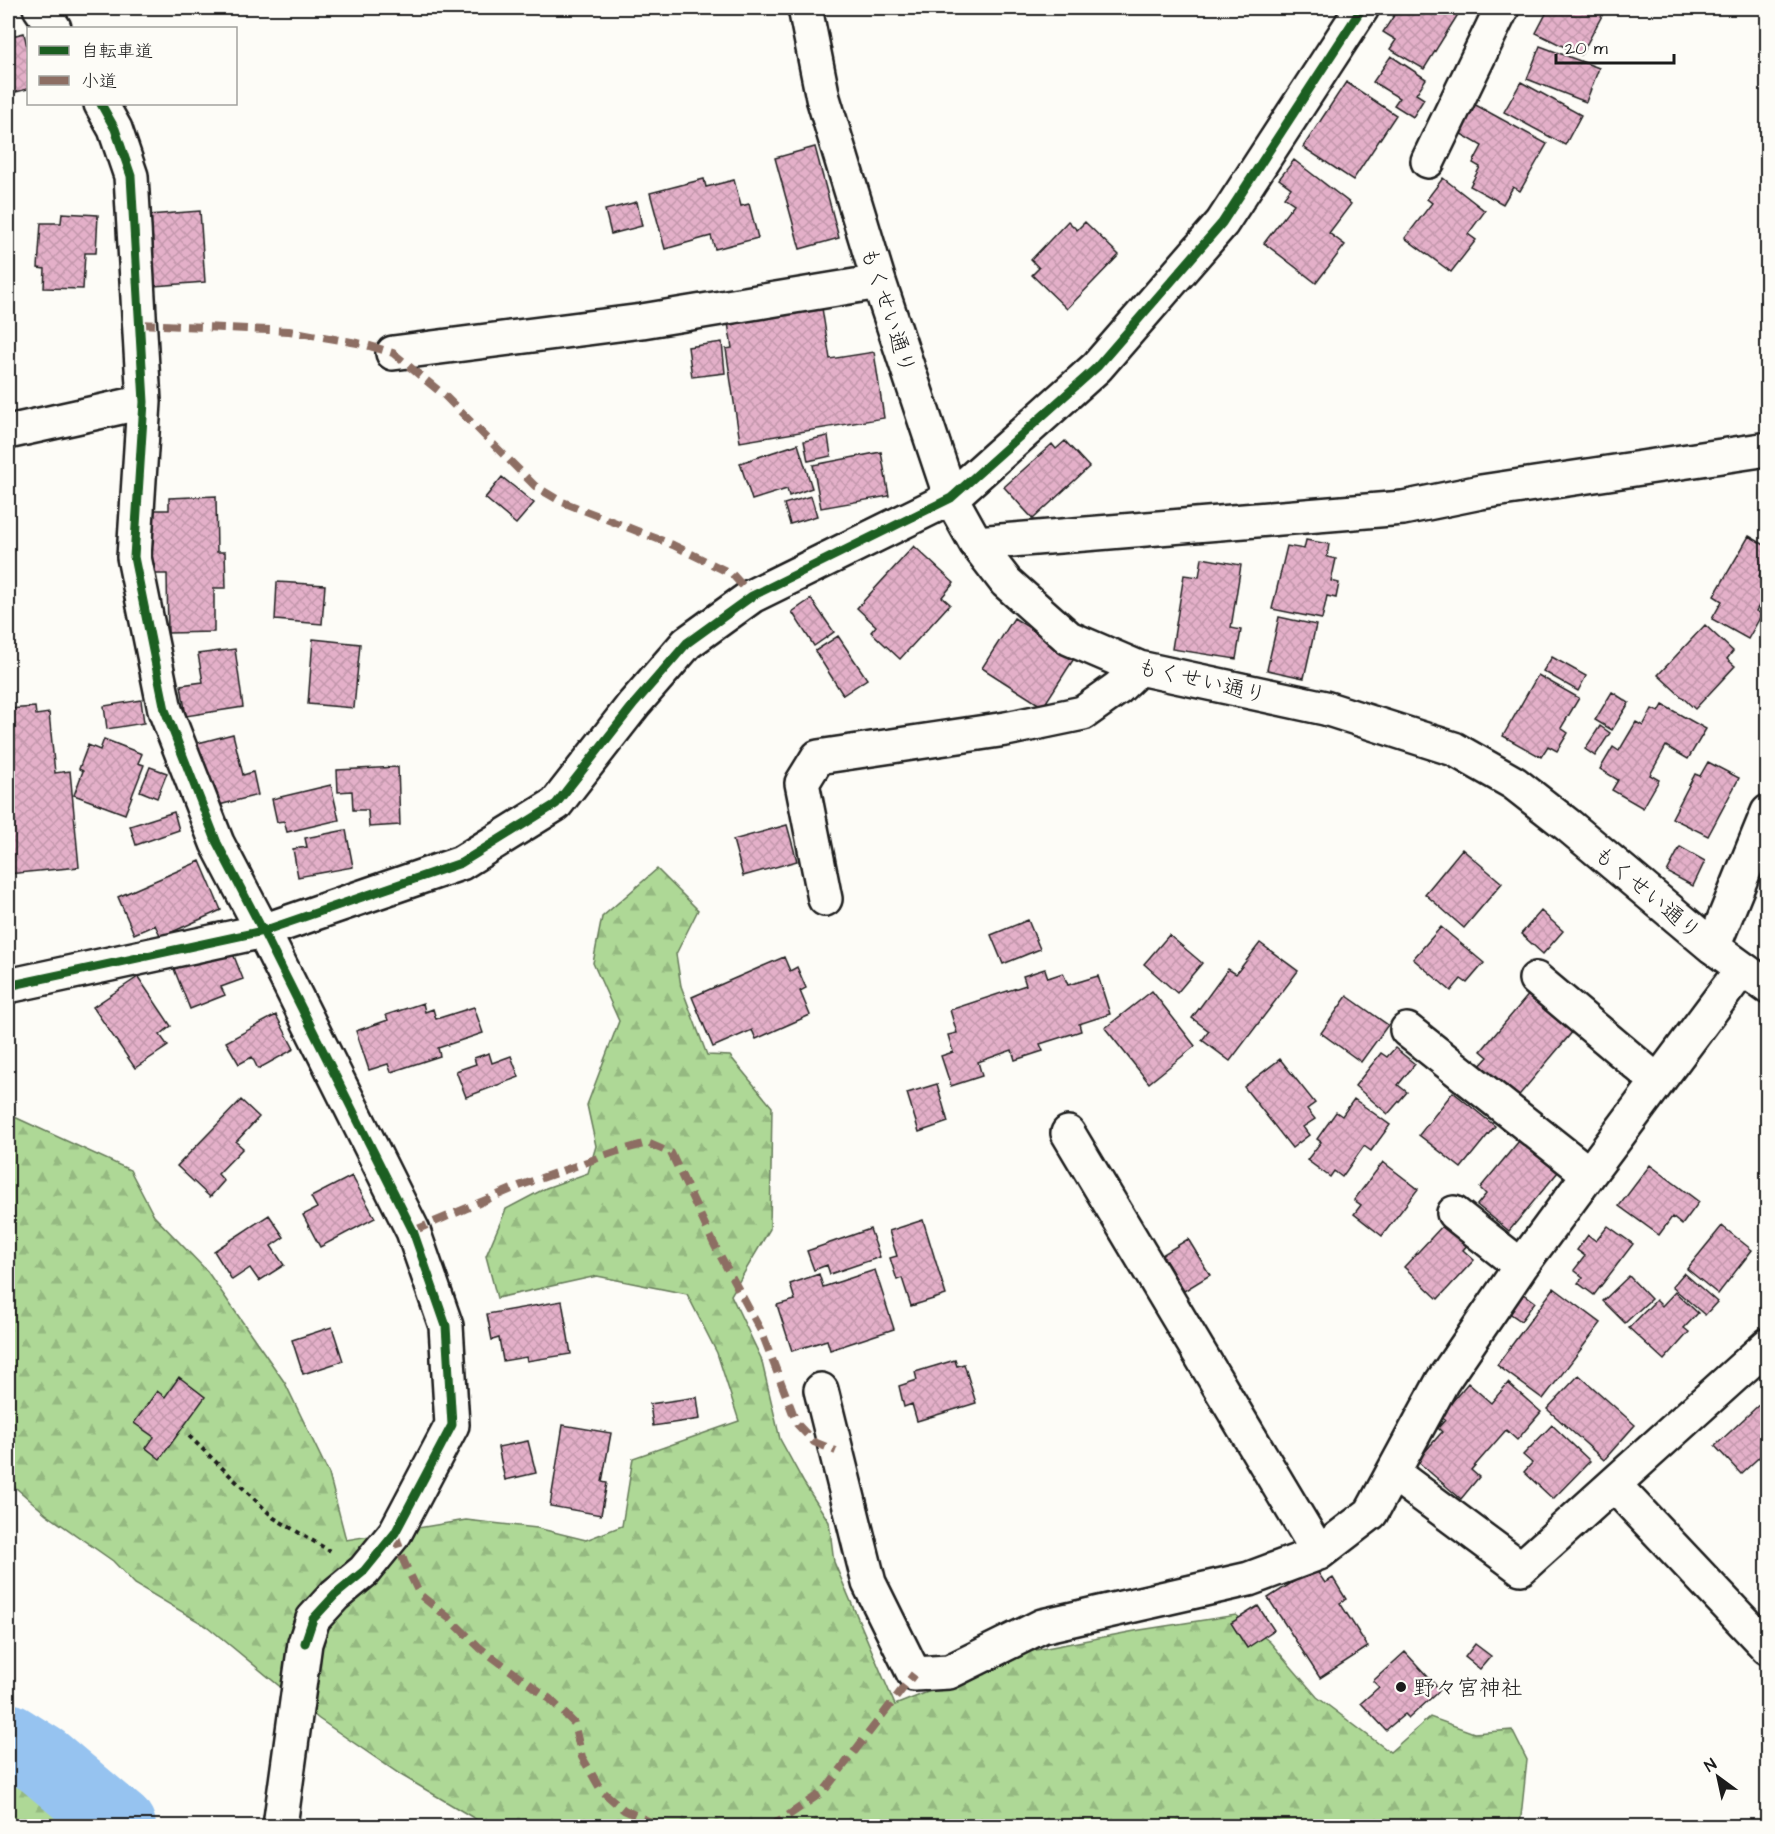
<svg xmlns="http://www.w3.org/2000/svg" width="1775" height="1834" font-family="'Architects Daughter','Klee One',sans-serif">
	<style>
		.forest { fill: url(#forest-firs); stroke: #657a59; stroke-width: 1.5 }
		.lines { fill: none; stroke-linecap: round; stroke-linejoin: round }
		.river { stroke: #96c3f0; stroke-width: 72 }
		.building { fill: url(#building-cross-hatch); stroke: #1c1c1c; stroke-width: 1.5 }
		.minor-casing { stroke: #1c1c1c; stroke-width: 38 }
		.path { stroke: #1c1c1c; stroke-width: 4; stroke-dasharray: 4.5 4.5; stroke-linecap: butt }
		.minor { stroke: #fdfcf7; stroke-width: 33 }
		.quiet { stroke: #8d6e63; stroke-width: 8; stroke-dasharray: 15 8; stroke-linecap: butt }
		.cycleway-casing { stroke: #fdfcf7; stroke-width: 13 }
		.cycleway { stroke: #1b5e20; stroke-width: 9 }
		.poi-dot { fill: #1c1c1c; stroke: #fdfcf7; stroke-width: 2 }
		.labels { text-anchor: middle; stroke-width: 4.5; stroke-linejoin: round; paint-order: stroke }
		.street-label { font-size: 22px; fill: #1c1c1c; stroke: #fdfcf7 }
		.poi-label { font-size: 22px; fill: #1c1c1c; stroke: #fdfcf7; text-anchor: start }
	</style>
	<defs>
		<pattern id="forest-firs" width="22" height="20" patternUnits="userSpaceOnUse" patternTransform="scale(1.5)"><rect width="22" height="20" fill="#aed896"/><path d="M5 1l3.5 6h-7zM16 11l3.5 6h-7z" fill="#95b981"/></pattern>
		<pattern id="building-cross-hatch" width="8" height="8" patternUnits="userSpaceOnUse" patternTransform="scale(1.5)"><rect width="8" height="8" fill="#e4b0c9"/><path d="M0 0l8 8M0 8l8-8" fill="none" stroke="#c397ac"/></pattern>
	</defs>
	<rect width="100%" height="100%" fill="#fdfcf7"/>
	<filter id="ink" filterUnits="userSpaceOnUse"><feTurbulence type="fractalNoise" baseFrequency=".0167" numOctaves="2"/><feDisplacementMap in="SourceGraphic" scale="12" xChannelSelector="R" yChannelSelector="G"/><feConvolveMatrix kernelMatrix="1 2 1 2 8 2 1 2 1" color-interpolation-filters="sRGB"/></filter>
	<g filter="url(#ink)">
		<path class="forest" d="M657,869L698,910L676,954L681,986L707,1055L730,1056L772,1107L770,1229L731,1295L761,1358L780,1439L804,1483L829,1522L834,1562L895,1705L1031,1651L1140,1630L1236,1615L1270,1642L1317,1697L1390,1752L1430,1717L1474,1733L1512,1730L1527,1760L1520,1826H487L401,1775L319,1719L208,1627L135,1584L113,1561L46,1514L8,1481V1114L130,1170L154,1216L207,1271L285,1383L329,1474L346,1540L466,1520L537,1528L586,1540L622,1526L633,1458L739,1421L717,1353L687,1294L597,1276L497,1298L486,1256L506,1209L546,1188L588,1173L596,1146L587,1105L619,1021L593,963L602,917Z
			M8,1765L72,1826H8Z"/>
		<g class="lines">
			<path class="river" d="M8,1739L43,1761L120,1826"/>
		</g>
		<path class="building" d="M1399,8H1462L1424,69L1390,49L1396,40L1383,32Z
			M1549,8H1606L1581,55L1536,33Z
			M24,33L28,51V89L8,94V37Z
			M1540,46L1599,68L1586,102L1527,79Z
			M1391,56L1426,79L1416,94L1424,99L1413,117L1394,105L1399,98L1373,82Z
			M1346,82L1396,115L1353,180L1303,147Z
			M1521,82L1581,115L1565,145L1504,112Z
			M1472,103L1547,144L1520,191L1513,187L1503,204L1470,186L1480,167L1473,163L1482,146L1456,131Z
			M815,147L839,238L800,249L775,158Z
			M1294,160L1351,204L1329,233L1345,245L1316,283L1264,243L1294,204L1284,197L1291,188L1279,179Z
			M1443,178L1485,211L1468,234L1476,240L1451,272L1405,238L1432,203L1427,199Z
			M704,179L706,187L734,180L741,206L749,204L758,238L715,249L711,236L665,249L650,193Z
			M637,202L642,226L611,234L605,210Z
			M200,211L205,282L154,286L149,215Z
			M62,213L98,215L96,253H85L83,289L44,288L45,269L38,268L41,223H61Z
			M1068,221L1077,230L1085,222L1119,255L1067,309L1032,275L1039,268L1031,260Z
			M822,308L830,359L874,352L884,418L740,442L726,349L732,348L728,323Z
			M722,342L725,373L692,377L688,347Z
			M828,436L831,456L808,461L804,441Z
			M1065,441L1089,467L1033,519L1004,487L1052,444L1056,449Z
			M798,444L812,488L789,496L787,489L752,500L740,463Z
			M881,452L889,496L821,508L813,465Z
			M502,477L534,503L516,524L485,498Z
			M216,496L217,552H225L226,588H214V632L168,633L167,574H152L151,510H169V498Z
			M811,496L817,516L790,524L784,504Z
			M1749,536L1768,547V561L1759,576L1768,581V590L1756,611L1762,614L1748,639L1712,619L1722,601L1714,596Z
			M1306,540L1329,544L1327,557L1336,559L1331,581L1339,583L1336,598L1327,596L1322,619L1272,609L1287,546L1304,549Z
			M914,546L954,583L942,597L950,604L900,659L871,632L876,626L857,608Z
			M1202,558L1241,565L1231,628L1241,630L1236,659L1172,649L1184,575L1199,577Z
			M277,582L325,585L322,624L275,620Z
			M811,599L834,632L814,646L792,612Z
			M1279,617L1316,625L1304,678L1267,670Z
			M1014,618L1075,657L1043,707L982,668Z
			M1705,625L1733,651L1727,659L1735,666L1695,709L1658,675Z
			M838,636L867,679L843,695L815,651Z
			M313,639L360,644L354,708L308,704Z
			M235,649L243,707L186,716L181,685L203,682L198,654Z
			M1552,657L1586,676L1578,691L1543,671Z
			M1538,675L1579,698L1561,728L1568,733L1557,751L1548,746L1541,757L1503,736Z
			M1612,692L1629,703L1612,730L1595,720Z
			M141,700L144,723L107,729L104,706Z
			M1663,705L1706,729L1688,759L1666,746L1650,775L1659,780L1643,808L1612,790L1618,780L1600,769L1613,747L1619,751L1636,722L1643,726L1652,709L1659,712Z
			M35,707L36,715L49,713L55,773L70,771L79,867L8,874V709Z
			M1600,726L1610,733L1595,756L1585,749Z
			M233,734L243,775L253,772L258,795L219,805L214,786L205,788L194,744Z
			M104,739L142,754L138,763L144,765L125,814L74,795L83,771L79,769L88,745L100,750Z
			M1708,762L1739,778L1708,836L1672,818L1695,774L1700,776Z
			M150,767L167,773L157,798L140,791Z
			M398,767L400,825L369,827L368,810H353L352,791L338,792L337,770Z
			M331,785L339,820L287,832L284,821L277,822L272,799Z
			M174,812L179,830L136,845L130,826Z
			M787,825L797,861L743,876L733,840Z
			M346,830L353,867L298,877L293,849L307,847L305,838Z
			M1680,847L1705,861L1693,886L1667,872Z
			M1462,849L1502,883L1464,928L1425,894Z
			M200,861L221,910L161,937L155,925L134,934L118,897Z
			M1541,911L1563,931L1543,954L1521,934Z
			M1028,920L1040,949L1003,964L991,935Z
			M1441,927L1484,963L1467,983L1461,979L1451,991L1413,959Z
			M1169,935L1202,963L1177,993L1144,964Z
			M1260,943L1298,971L1230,1061L1202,1040L1209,1031L1192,1018L1228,969L1236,974Z
			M230,946L243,979L221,987L225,995L190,1009L174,969Z
			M784,957L790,971L797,967L806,988L800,991L810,1015L756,1039L752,1030L713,1047L692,997Z
			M1045,969L1048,978L1063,973L1068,985L1098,976L1110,1014L1079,1024L1081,1031L1040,1044L1043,1051L1015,1060L1012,1050L978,1062L982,1076L951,1086L941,1056L953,1052L948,1035L957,1033L950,1010L1026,985L1023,976Z
			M138,977L171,1026L160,1035L168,1046L135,1068L93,1007Z
			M1152,991L1195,1046L1149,1083L1105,1028Z
			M1530,993L1574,1030L1515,1100L1477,1069L1488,1057L1481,1051Z
			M1347,996L1388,1025L1361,1062L1321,1033Z
			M423,1003L425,1012L433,1009L436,1019L474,1007L483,1033L438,1048L440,1056L391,1072L388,1064L369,1070L356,1031L388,1020L386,1015Z
			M276,1015L294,1049L258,1069L252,1057L239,1064L226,1042Z
			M1395,1048L1415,1064L1398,1085L1407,1092L1388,1114L1355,1086L1381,1053L1387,1057Z
			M489,1053L492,1063L511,1056L519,1077L466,1097L456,1071L476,1064L474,1058Z
			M1280,1059L1315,1103L1307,1109L1315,1119L1303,1127L1309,1135L1292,1148L1244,1087Z
			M937,1084L948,1122L919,1132L907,1093Z
			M1453,1092L1495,1126L1461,1168L1419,1135Z
			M1354,1099L1390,1125L1371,1151L1364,1146L1342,1177L1334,1171L1330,1177L1307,1160L1321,1142L1317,1139L1336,1112L1342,1116Z
			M241,1100L259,1117L236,1142L243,1148L218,1174L224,1181L210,1197L177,1166Z
			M1519,1141L1558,1172L1509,1231L1477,1205L1486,1194L1480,1188Z
			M1383,1162L1418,1189L1382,1236L1354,1214L1361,1205L1354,1200Z
			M1650,1165L1699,1202L1682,1225L1672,1217L1659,1235L1619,1206Z
			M352,1176L375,1218L320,1247L303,1215L317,1208L311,1197Z
			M269,1215L284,1237L271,1246L284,1265L259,1281L250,1268L232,1280L214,1251Z
			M923,1220L946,1295L911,1306L902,1278L897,1280L890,1258L897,1256L889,1231Z
			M1446,1222L1469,1243L1463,1250L1474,1260L1438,1299L1404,1267Z
			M1608,1226L1633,1244L1594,1295L1578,1283L1583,1277L1574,1270L1585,1256L1577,1250L1588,1235L1596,1241Z
			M1722,1226L1752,1250L1718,1294L1687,1269Z
			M870,1229L880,1257L830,1274L827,1265L814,1270L807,1251Z
			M1188,1239L1210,1275L1184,1291L1162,1255Z
			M875,1270L894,1329L830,1350L827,1340L792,1351L777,1305L795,1300L790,1284L819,1274L823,1287Z
			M1684,1273L1717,1302L1705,1315L1672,1287Z
			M1629,1276L1651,1299L1625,1323L1603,1301Z
			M1554,1288L1601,1323L1543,1399L1497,1365Z
			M1675,1292L1698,1313L1684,1328L1689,1332L1664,1360L1629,1328L1656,1300L1662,1306Z
			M1523,1293L1535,1302L1521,1321L1508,1312Z
			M562,1301L571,1354L527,1361L526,1357L503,1361L499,1338L492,1340L487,1314Z
			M332,1327L343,1361L303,1374L292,1340Z
			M955,1360L957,1366L964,1364L976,1403L917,1421L912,1404L904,1407L899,1386L917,1380L915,1372Z
			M1768,1371V1385L1761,1378Z
			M1579,1375L1635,1425L1604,1460L1547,1409Z
			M179,1377L205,1397L160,1459L146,1448L154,1437L134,1423L157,1391L165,1397Z
			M1468,1383L1491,1403L1508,1383L1541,1412L1517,1440L1506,1430L1471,1470L1479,1477L1461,1499L1417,1461L1442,1432L1438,1428L1445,1420L1440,1416Z
			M697,1397L700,1419L653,1426L650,1404Z
			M1763,1401L1768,1406V1449L1741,1474L1715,1446Z
			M563,1425L611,1433L602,1482L607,1483L601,1515L550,1506Z
			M1552,1425L1590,1461L1553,1499L1524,1472L1532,1463L1523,1455Z
			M528,1441L536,1473L505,1480L498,1447Z
			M1315,1568L1325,1583L1333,1578L1346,1599L1340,1603L1368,1647L1320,1678L1268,1598Z
			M1258,1606L1274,1630L1247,1648L1231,1623Z
			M1475,1644L1491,1656L1480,1669L1465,1657Z
			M1405,1652L1440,1690L1409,1718L1405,1714L1386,1730L1361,1703L1379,1687L1373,1681Z"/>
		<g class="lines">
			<defs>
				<path id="minor" d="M40,8L54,28
					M805,8L823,98L879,282L951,498L976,543L1006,582L1069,638L1139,668L1325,708L1454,749L1514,783L1569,826L1713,947L1768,987
					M101,104L115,129L131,176L144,402L134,557L165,710L217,843L263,931L413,1231L446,1326L452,1425L395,1533L364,1571L335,1595L313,1619L305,1643L280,1826
					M1428,161L1502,8
					M393,353L642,321L879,282
					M8,432L144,402
					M976,543L1403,508L1481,492L1768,449
					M825,899L802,783L818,757L1006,729L1083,713L1118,688L1139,668
					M1713,947L1768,812
					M1536,979L1657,1081
					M8,986L263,931L461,863L556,804L634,704L687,643L752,596L951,498L1097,367L1222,223L1362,8
					M1407,1030L1589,1174
					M1068,1133L1319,1553
					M1454,1213L1521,1266
					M821,1390L869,1583L914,1674L949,1672L1042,1626L1249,1579L1319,1553L1371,1513L1442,1382L1521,1266L1589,1174L1742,969
					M1393,1473L1521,1568L1768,1345
					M1614,1485L1768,1648"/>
			</defs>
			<use href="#minor" class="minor-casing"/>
			<path class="path" d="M189,1436L274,1518L330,1551"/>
			<use href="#minor" class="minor"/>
			<path class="quiet" d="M140,324L289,331L363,344L393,353L445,396L535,486L560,501L673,545L732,574L752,596
				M413,1231L519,1186L615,1152L647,1143L671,1153L715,1246L762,1333L797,1424L814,1442L836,1451
				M395,1533L404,1562L420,1595L449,1618L480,1648L550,1699L574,1723L582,1757L601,1790L624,1810L659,1826
				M768,1826L780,1821L824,1791L914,1674"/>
			<defs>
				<path id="cycleway" d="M101,104L115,129L131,176L144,402L134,557L165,710L217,843L263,931L413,1231L446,1326L452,1425L395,1533L364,1571L335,1595L313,1619L305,1643
					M8,986L263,931L461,863L556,804L634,704L687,643L752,596L951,498L1097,367L1222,223L1362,8"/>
			</defs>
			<use href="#cycleway" class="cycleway-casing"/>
			<use href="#cycleway" class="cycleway"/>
		</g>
	</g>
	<circle class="poi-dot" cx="1401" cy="1687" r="6"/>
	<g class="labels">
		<g class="street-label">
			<text transform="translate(889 310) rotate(72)" y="8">もくせい通り</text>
			<text transform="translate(1202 680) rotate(13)" y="8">もくせい通り</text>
			<text transform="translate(1648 892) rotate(40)" y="8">もくせい通り</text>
		</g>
		<g class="poi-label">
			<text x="1413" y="1695">野々宮神社</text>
		</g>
	</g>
	<rect width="1775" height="1834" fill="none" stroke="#fdfcf7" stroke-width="30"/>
	<rect x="15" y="15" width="1745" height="1804" fill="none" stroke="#1c1c1c" stroke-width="2" filter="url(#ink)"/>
	<rect x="27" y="27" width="210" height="78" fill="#fdfcf7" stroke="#a3a29f" stroke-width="1.5"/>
	<rect x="39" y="46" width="30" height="9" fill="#1b5e20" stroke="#a3a29f" stroke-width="1.5"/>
	<text x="81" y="57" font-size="18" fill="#1c1c1c">自転車道</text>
	<rect x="39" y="76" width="30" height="9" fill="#8d6e63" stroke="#a3a29f" stroke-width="1.5"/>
	<text x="81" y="87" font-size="18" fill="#1c1c1c">小道</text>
	<g transform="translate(1718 1777) rotate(327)" stroke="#fdfcf7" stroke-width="4.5" paint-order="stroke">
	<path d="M0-4.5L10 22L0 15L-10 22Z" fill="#1c1c1c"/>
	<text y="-9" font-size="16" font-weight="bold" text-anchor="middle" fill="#1c1c1c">N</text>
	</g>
	<path d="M1556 54v9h118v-9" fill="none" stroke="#1c1c1c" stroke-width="3"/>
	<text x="1565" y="54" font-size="18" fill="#1c1c1c" stroke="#fdfcf7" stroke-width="4.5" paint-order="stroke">20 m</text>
</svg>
